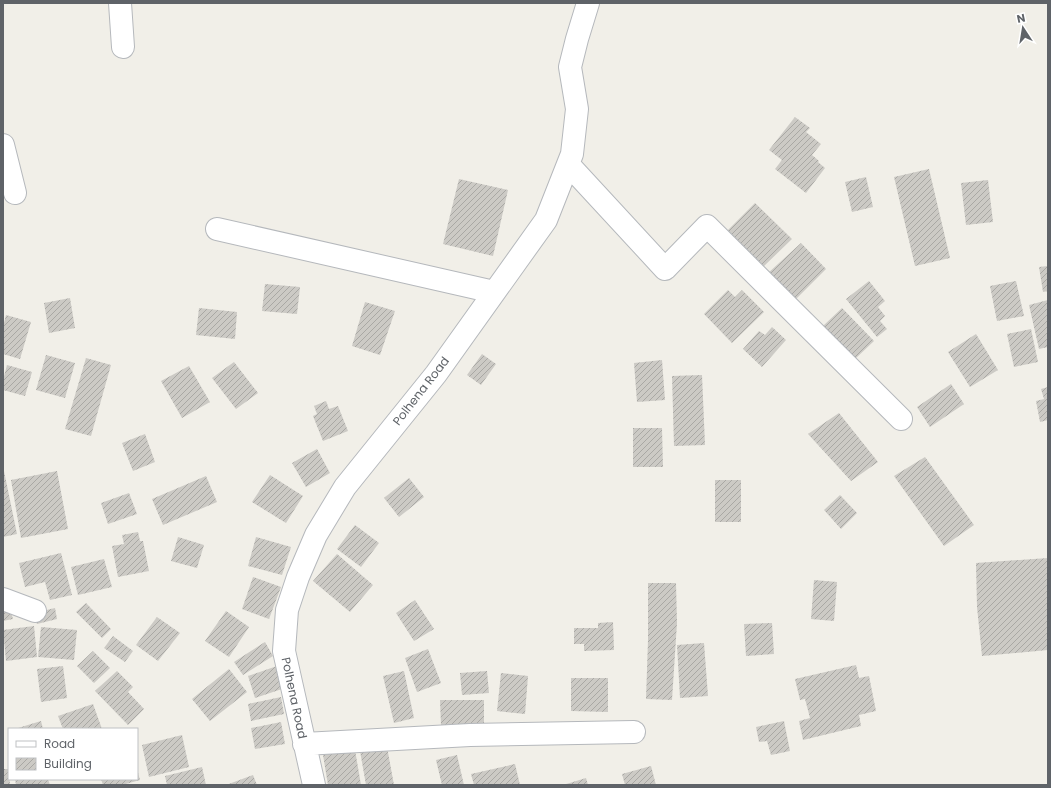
<svg xmlns="http://www.w3.org/2000/svg" width="1051" height="788" font-family="Poppins,sans-serif">
	<style>
		.building { fill: url(#building-hatch) }
		.lines { fill: none; stroke-linecap: round; stroke-linejoin: round }
		.minor-casing { stroke: #b5b8bc; stroke-width: 24 }
		.minor { stroke: #fff; stroke-width: 22 }
		.labels { text-anchor: middle; stroke-width: 3; stroke-linejoin: round; paint-order: stroke }
		.street-label { font-size: 12px; fill: #5f6368; stroke: #fff }
	</style>
	<defs>
		<pattern id="building-hatch" width="6" height="6" patternUnits="userSpaceOnUse"><rect width="6" height="6" fill="#cccac5"/><path d="M-1 1l2-2M0 6l6-6M5 7l2-2" fill="none" stroke="#a9a8a4"/></pattern>
	</defs>
	<rect width="100%" height="100%" fill="#f1efe8"/>
	<path class="building" d="M795,117L810,128L806,132L821,144L812,155L819,161L818,162L825,168L806,193L775,169L782,160L769,150Z
		M929,169L950,258L915,266L894,177Z
		M866,177L873,207L852,212L845,182Z
		M459,179L508,190L493,256L443,244Z
		M988,180L993,222L966,225L961,183Z
		M755,203L792,239L762,268L726,232Z
		M801,243L826,269L794,301L767,274Z
		M1048,266V291L1043,292L1039,267Z
		M869,281L885,301L878,307L885,316L880,321L887,329L877,337L846,299Z
		M1016,281L1024,316L997,321L990,286Z
		M265,284L300,287L297,314L262,311Z
		M728,290L735,297L742,290L764,312L732,343L704,314Z
		M70,298L75,328L49,333L44,303Z
		M1048,300V347L1039,349L1029,305Z
		M365,302L395,311L380,355L352,346Z
		M199,308L237,312L235,339L196,335Z
		M842,308L874,341L855,359L823,326Z
		M6,315L31,322L20,359L3,354V327Z
		M772,327L786,340L762,367L743,349L759,331L765,335Z
		M1031,329L1038,362L1014,367L1007,334Z
		M976,334L998,370L970,387L948,352Z
		M482,354L496,364L481,385L467,375Z
		M46,355L75,363L65,398L36,390Z
		M86,358L111,365L91,436L65,429Z
		M662,360L665,400L637,402L634,363Z
		M234,362L258,393L236,409L212,378Z
		M7,365L32,372L25,396L3,390V380Z
		M189,366L210,402L182,418L161,381Z
		M702,375L705,445L674,446L672,376Z
		M951,384L964,404L930,427L917,407Z
		M1048,387V420L1040,422L1036,401L1044,399L1041,389Z
		M326,401L329,409L338,406L348,431L323,441L313,416L317,414L314,406Z
		M839,413L878,462L851,481L808,434Z
		M633,428H662L663,467H633Z
		M145,434L155,462L133,471L122,443Z
		M317,449L330,473L306,487L292,463Z
		M925,457L974,525L944,546L894,476Z
		M3,471H4L17,534L3,537Z
		M57,471L68,529L21,538L11,480Z
		M270,475L303,496L286,523L252,502Z
		M206,476L217,502L163,525L152,499Z
		M409,478L424,497L399,517L384,498Z
		M715,480H741V522H715Z
		M129,493L137,514L108,524L101,503Z
		M840,495L857,513L841,529L824,510Z
		M355,525L379,543L361,567L337,549Z
		M138,532L140,541H143L149,571L118,577L112,546L124,544L122,535Z
		M178,537L204,545L197,568L171,561Z
		M256,537L291,547L282,575L248,566Z
		M61,553L72,595L50,600L45,582L25,587L19,563Z
		M337,554L373,585L350,612L313,581Z
		M1048,558V650L982,656L977,607L976,563Z
		M104,559L112,587L78,595L71,567Z
		M253,577L281,587L269,619L242,609Z
		M814,580L837,582L834,621L811,619Z
		M648,583H676L677,623L672,700L646,699L648,640Z
		M7,600L13,619L3,621V601Z
		M415,600L434,629L414,641L396,613Z
		M86,603L111,629L102,638L76,612Z
		M55,608L57,619L37,624L34,613Z
		M226,611L249,627L229,657L205,641Z
		M157,617L180,633L158,661L136,645Z
		M613,622L614,650L584,651V644H574V628H598V623Z
		M772,623L774,654L746,656L744,624Z
		M34,626L37,657L6,661L3,630Z
		M41,627L77,630L74,660L38,657Z
		M113,636L133,651L125,662L104,648Z
		M265,642L273,656L243,675L234,662Z
		M704,643L708,696L680,698L677,645Z
		M428,649L441,683L417,692L405,658Z
		M93,651L110,668L94,683L77,666Z
		M856,665L859,678L869,676L876,711L859,715L861,726L803,740L799,721L810,718L805,699L800,700L795,679Z
		M63,666L67,698L41,702L37,669Z
		M277,666L285,688L255,698L248,676Z
		M229,669L247,692L210,721L192,699Z
		M117,671L133,687L128,692L144,709L128,725L95,691Z
		M404,671L414,718L394,723L383,676Z
		M487,671L489,693L462,695L460,673Z
		M501,673L528,676L525,714L497,711Z
		M571,678H608V712L571,711Z
		M281,697L284,714L251,721L248,704Z
		M440,700H484V725L441,726Z
		M93,704L102,729H63L58,716Z
		M41,721L43,729H19L18,728Z
		M784,721L790,751L771,755L767,741L759,742L756,727Z
		M281,722L285,744L255,749L251,728Z
		M182,735L189,767L149,777L142,745Z
		M387,747L394,785H366L360,751Z
		M355,750L361,785H328L323,755Z
		M457,755L464,785H442L436,760Z
		M515,764L520,785H474L471,774Z
		M651,766L656,785H625L622,774Z
		M202,767L206,785H167L165,776Z
		M3,769H9L10,785H3Z
		M137,769L140,780L122,785H103L101,779H137Z
		M253,775L257,785H226Z
		M586,778L588,785H563Z
		M15,779H48L50,785H16Z"/>
	<g class="lines">
		<defs>
			<path id="minor" d="M120,3L123,47
				M3,145L15,193
				M568,164L665,269L707,226L901,419
				M217,229L494,292
				M3,599L35,611
				M304,744L470,735L634,732
				M314,785L284,651L287,610L298,577L316,535L345,487L436,374L546,220L572,154L577,109L570,67L577,39L588,3"/>
		</defs>
		<use href="#minor" class="minor-casing"/>
		<use href="#minor" class="minor"/>
	</g>
	<g class="labels">
		<g class="street-label">
			<text transform="translate(421 391) rotate(-52)" y="4">Polhena Road</text>
			<text transform="translate(294 698) rotate(78)" y="4">Polhena Road</text>
		</g>
	</g>
	<rect width="1051" height="788" fill="none" stroke="#5f6368" stroke-width="8"/>
	<rect x="8" y="728" width="130" height="52" fill="#ffffff" stroke="#bfc1c3"/>
	<rect x="16" y="741" width="20" height="6" fill="#ffffff" stroke="#bfc1c3"/>
	<text x="44" y="748" font-size="12" fill="#5f6368">Road</text>
	<rect x="16" y="758" width="20" height="12" fill="url(#building-hatch)" stroke="#bfc1c3"/>
	<text x="44" y="768" font-size="12" fill="#5f6368">Building</text>
	<g transform="translate(1023 28) rotate(348)" stroke="#ffffff" stroke-width="3" paint-order="stroke">
	<path d="M0-3L7 15L0 10L-7 15Z" fill="#5f6368"/>
	<text y="-6" font-size="11" font-weight="bold" text-anchor="middle" fill="#5f6368">N</text>
	</g>
</svg>
